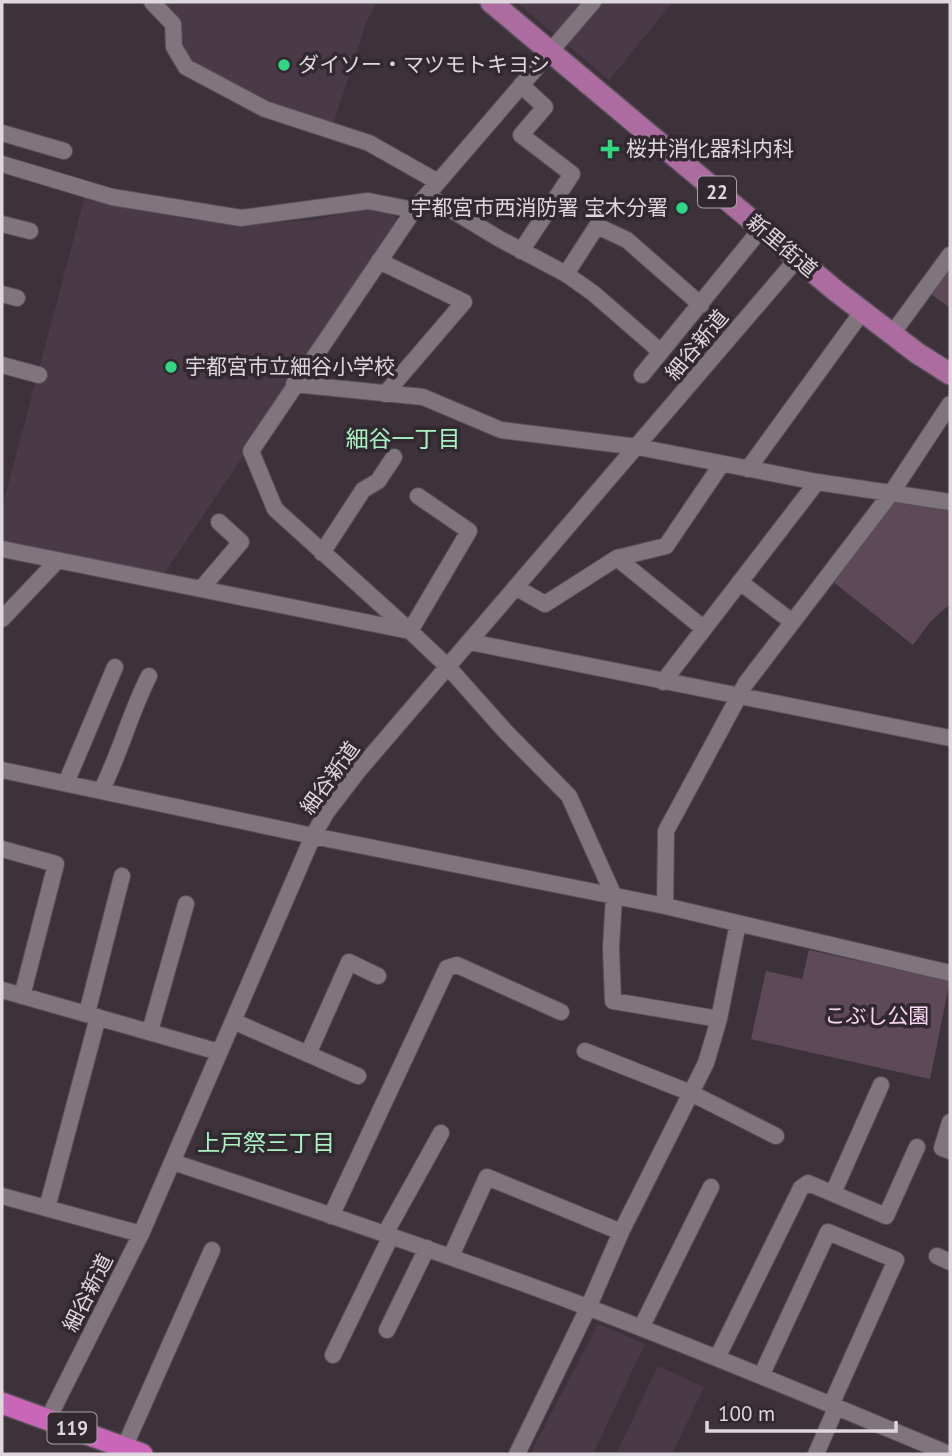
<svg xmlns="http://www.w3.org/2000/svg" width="952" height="1456" font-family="'PT Sans','Noto Sans JP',sans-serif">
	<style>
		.built { fill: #4a3a47 }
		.green { fill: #5e4959 }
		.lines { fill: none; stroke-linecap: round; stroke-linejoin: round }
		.minor-casing { stroke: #574f56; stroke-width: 18 }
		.major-casing { stroke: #574f56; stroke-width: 24 }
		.highway-casing { stroke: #574f56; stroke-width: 24 }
		.minor { stroke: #80747d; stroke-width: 16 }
		.major { stroke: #ac6ca0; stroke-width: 21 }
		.highway { stroke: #ca66b7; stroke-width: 21 }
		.poi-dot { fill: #31d882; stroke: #322830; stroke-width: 2.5 }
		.labels { text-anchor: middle; stroke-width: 7; stroke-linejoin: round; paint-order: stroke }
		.shield { fill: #322830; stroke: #aaa2a9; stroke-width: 2 }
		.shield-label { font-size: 19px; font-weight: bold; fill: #ded7dd }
		.poi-label { font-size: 21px; fill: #ded7dd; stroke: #322830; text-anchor: start }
		.street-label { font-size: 21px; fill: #ded7dd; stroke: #322830 }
		.park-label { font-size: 21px; fill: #fad5f0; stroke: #322830 }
		.neighbourhood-label { font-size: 23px; fill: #a9f3c2; stroke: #322830 }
	</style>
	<rect width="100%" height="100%" fill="#3d323a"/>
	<path class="built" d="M159,2H377L366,23L334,122L268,101L192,61L180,45Z
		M516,2H673L609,80Z
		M85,196L190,220L255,224L317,220L366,207L395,213L396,227L164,574L2,541V508Z
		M598,1324L645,1344L593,1454H530Z
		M658,1366L704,1387L672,1454H616Z"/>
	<path class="green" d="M950,262V308L928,292Z
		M896,500L950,509V604L930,622L913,645L832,581Z
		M809,950L950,981L930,1079L751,1039L766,971L802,979Z"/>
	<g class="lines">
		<defs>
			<path id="minor" d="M152,2L173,24L174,47L186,67L265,109L369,143L438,182
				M521,85L545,107L521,135L572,174L521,251
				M2,133L64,151
				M2,164L112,197L241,218L368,201L414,210
				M427,195L498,238L566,274L593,293L661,352
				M2,224L30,231
				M379,261L464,302L385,394
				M566,274L597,226L627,240L701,305
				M2,294L17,298
				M892,334L950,255
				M2,365L39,375
				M642,375L761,229
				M294,384L423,397L501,430L638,447L817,482L950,502
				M748,469L862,312
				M418,496L469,531L410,631L275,509L251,451L414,210L593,2
				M2,549L410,631L448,667L505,731L569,796L614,896L611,947L613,1001L719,1019
				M322,553L363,490L378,481L394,457
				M617,558L666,546L721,465
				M740,582L791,621
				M517,588L545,604L617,558L703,628
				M201,589L241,542L219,522
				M2,619L58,560
				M470,642L950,738
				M663,682L817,482
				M2,770L313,836L665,906L950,973
				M66,783L115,667
				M101,791C120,754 130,713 149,676
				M2,849L56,864L22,996
				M665,906L666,831L746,683L892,492L950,404
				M2,990L219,1052
				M87,1013L122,876
				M233,1021L358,1076
				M150,1031L186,904
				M585,1051L691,1093L776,1136
				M308,1054L349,962L378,976
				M950,1122L942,1148L950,1151
				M173,1162C311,1208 450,1255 587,1307C709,1353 829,1404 949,1454
				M833,1193L881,1085
				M2,1196L141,1234
				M47,1208L98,1017
				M331,1216L447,968L457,965L561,1012
				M385,1234L441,1133
				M451,1256L487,1177L621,1232
				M937,1256L950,1262
				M641,1328L711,1187
				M387,1330L427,1248
				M333,1355L391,1236
				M717,1358L801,1188L808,1183L886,1216L917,1147
				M761,1376L828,1232L896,1260L831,1405
				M48,1419L141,1234L313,836L326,813L359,770L797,259
				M124,1448L212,1250
				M517,1454L588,1308L621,1232L706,1063L719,1019L738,923
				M816,1454L836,1408"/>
			<path id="major" d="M491,2L836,291L917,353L950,374"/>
			<path id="highway" d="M2,1403L142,1454"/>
		</defs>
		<use href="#minor" class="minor-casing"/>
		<use href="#major" class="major-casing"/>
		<use href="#highway" class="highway-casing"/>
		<use href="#minor" class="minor"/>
		<use href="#major" class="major"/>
		<use href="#highway" class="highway"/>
	</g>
	<g class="poi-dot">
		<circle cx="284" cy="65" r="7"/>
		<path d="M606.5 138.5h7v7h7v7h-7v7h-7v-7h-7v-7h7z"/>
		<circle cx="682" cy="208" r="7"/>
		<circle cx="171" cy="367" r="7"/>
	</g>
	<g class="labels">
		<g class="shield">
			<rect x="698" y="176.5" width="38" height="31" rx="5"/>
			<rect x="47.5" y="1412.5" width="49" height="31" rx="5"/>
		</g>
		<g class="shield-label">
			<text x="717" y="199">22</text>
			<text x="72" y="1435">119</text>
		</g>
		<g class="poi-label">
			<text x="298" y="72">ダイソー・マツモトキヨシ</text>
			<text x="626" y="156">桜井消化器科内科</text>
			<text x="668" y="215" text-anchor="end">宇都宮市西消防署 宝木分署</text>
			<text x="185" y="374">宇都宮市立細谷小学校</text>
		</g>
		<g class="street-label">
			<text transform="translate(782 246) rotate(40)" y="7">新里街道</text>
			<text transform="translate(697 345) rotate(-50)" y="7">細谷新道</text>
			<text transform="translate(330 778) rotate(-54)" y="7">細谷新道</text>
			<text transform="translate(88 1293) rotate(-63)" y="7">細谷新道</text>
		</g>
		<g class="park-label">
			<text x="877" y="1023">こぶし公園</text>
		</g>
		<g class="neighbourhood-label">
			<text x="403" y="447">細谷一丁目</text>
			<text x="266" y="1151">上戸祭三丁目</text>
		</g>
	</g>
	<rect width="952" height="1456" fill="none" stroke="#ded7dd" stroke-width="7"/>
	<path d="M707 1421v10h189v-10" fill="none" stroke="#ded7dd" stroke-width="3.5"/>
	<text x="718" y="1421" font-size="21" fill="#ded7dd" stroke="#322830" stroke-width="5" paint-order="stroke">100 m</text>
</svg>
